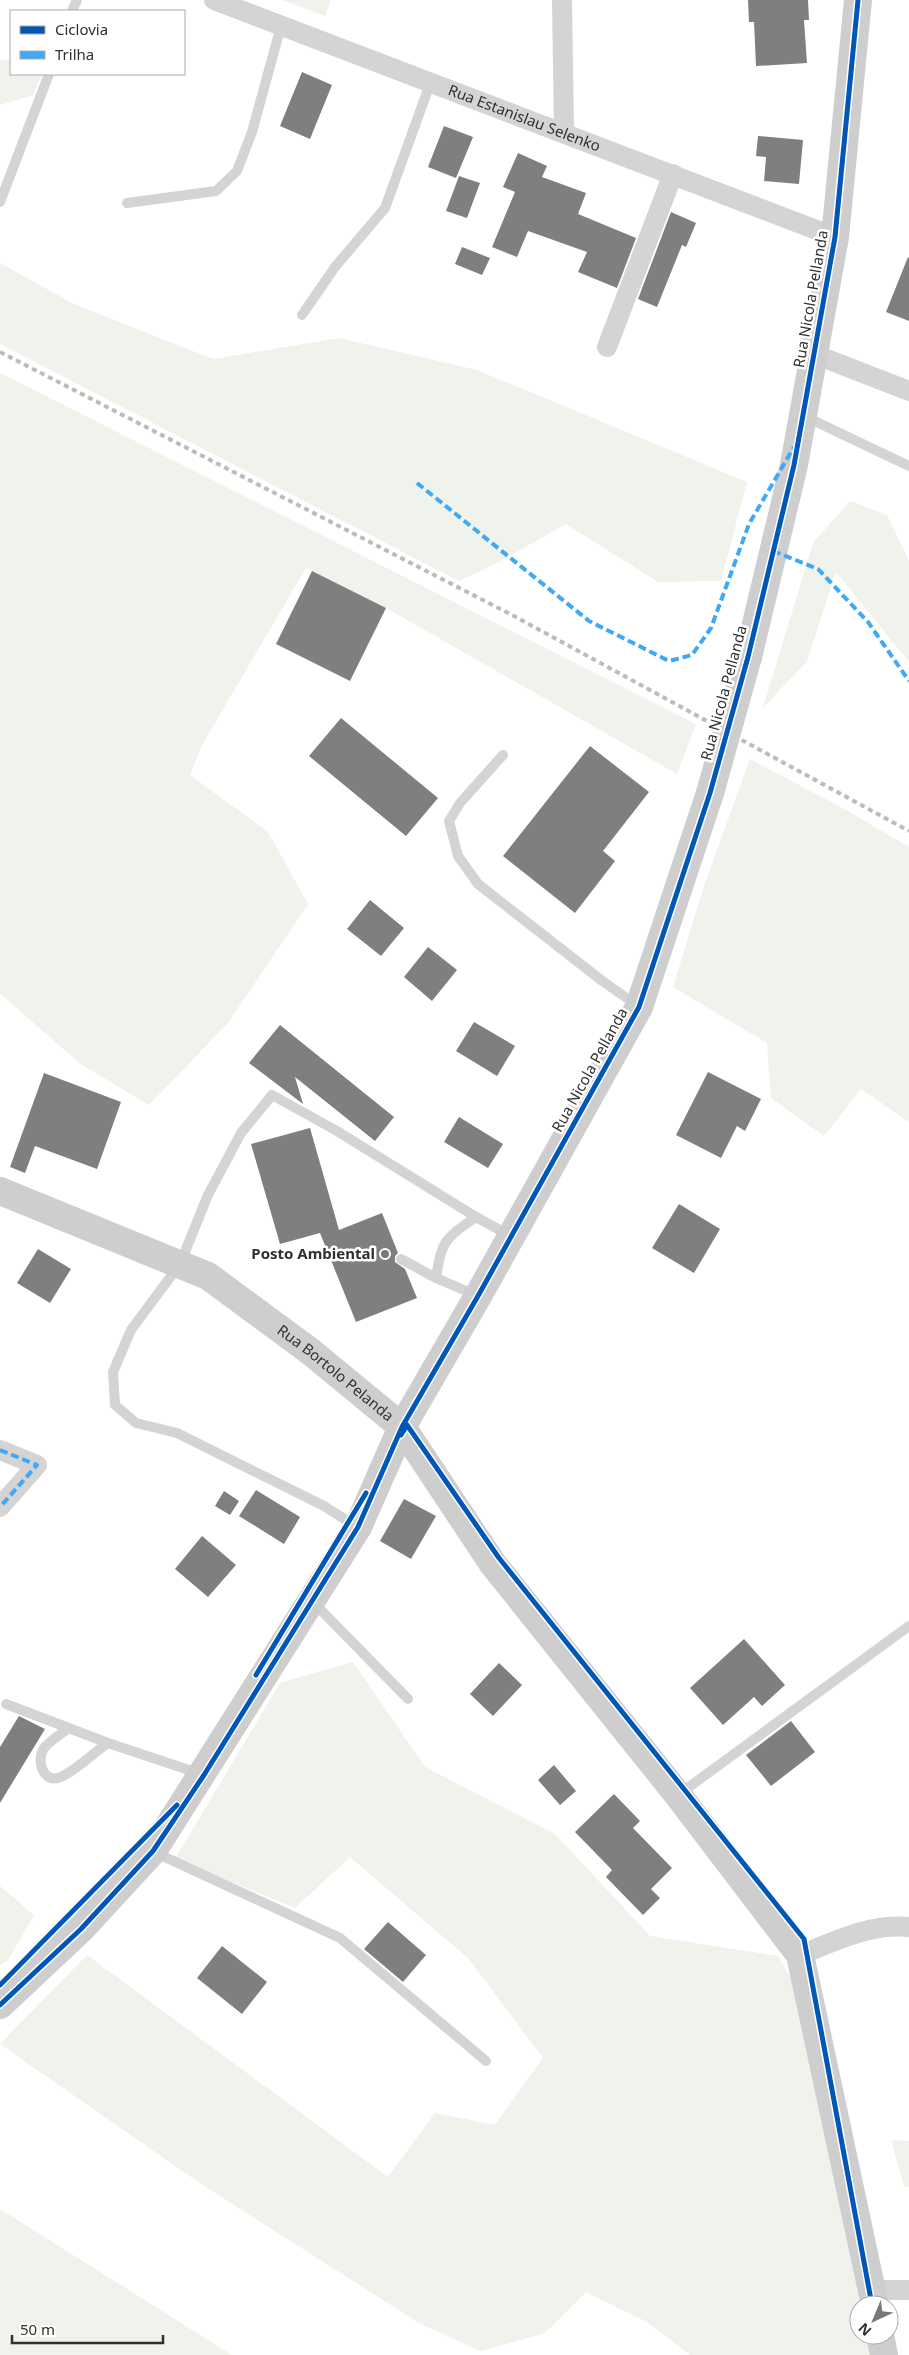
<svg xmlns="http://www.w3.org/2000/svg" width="909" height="2355" font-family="'Noto Sans',sans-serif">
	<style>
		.green { fill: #f0f2ec }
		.building { fill: #7f7f7f }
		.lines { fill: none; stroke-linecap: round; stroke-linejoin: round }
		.lane { stroke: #d4d4d4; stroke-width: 10 }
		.street { stroke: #d4d4d4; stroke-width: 20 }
		.secondary { stroke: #cecece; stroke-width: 28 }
		.rail { stroke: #bcbcbc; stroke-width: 4; stroke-dasharray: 5 4; stroke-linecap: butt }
		.secondary-bridge { stroke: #cecece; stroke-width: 28 }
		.quiet { stroke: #3fa9f5; stroke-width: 4; stroke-dasharray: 8 4; stroke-linecap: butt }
		.cycleway-casing { stroke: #fff; stroke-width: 8 }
		.cycleway { stroke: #0057b8; stroke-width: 5 }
		.poi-dot { fill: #787878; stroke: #fff; stroke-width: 2 }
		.labels { text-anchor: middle; stroke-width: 5; stroke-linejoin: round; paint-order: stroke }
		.street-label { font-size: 15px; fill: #303030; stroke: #fff }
		.poi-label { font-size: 15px; font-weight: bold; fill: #303030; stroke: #fff; text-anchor: end }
	</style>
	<rect width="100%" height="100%" fill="#fff"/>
	<path class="green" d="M283,0H331L325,16Z
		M11,59V74H42L33,95L0,105V60Z
		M0,263L74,304L213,359L339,338L477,370L747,482L721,581L658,582L566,524L497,563L459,581L0,344Z
		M0,373L696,724L677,774L386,608L306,568L202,745L190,775L268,832L308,904L228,1023L149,1105L82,1065L0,994Z
		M850,501L887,515L909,561V662L836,572L807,661L763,708L813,543Z
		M750,759L848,811L909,847V1122L861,1089L824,1136L771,1098L767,1043L673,987L704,886Z
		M353,1662L425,1767L555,1834L650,1936L778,1956L808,2008L866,2305H859V2335H871L874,2355H690L647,2322L586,2292L545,2333L480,2351L419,2323L201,2184L0,2044L87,1955L388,2177L435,2113L495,2125L543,2058L469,1959L350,1857L295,1908L175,1859L280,1683Z
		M0,1886L34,1915L8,1960L0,1965Z
		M891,2140L909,2141V2187H904Z
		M0,2209L232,2355H0Z"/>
	<path class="building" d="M748,0H808L809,20H804L807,63L756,66L754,22H749Z
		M302,72L332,85L310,139L280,126Z
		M444,126L473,137L456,178L428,167Z
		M758,136L803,140L799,184L764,181L766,157L756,156Z
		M518,153L547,166L542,177L586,193L578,214L636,238L617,288L578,272L587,252L528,231L517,257L492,247L515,192L503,187Z
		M459,176L480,183L467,218L446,211Z
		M671,212L696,223L686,247L682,245L657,307L638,299Z
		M462,247L490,258L482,275L455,264Z
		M908,257L909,258V321L886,312Z
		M312,571L386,608L350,681L276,644Z
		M341,718L438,798L406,836L309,756Z
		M590,746L649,792L603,851L615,861L575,913L503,856Z
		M370,900L404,928L381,956L347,929Z
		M428,947L457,970L432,1001L404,977Z
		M474,1022L515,1046L497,1076L456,1051Z
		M280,1025L394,1117L375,1141L295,1077L303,1104L249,1063Z
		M708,1072L761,1099L745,1131L737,1126L721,1158L676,1135Z
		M44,1073L121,1102L97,1169L35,1146L25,1173L10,1167Z
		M459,1117L503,1144L488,1168L444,1142Z
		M310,1128L339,1230L382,1213L398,1253L395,1256V1262L405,1269L417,1298L356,1322L320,1233L280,1244L251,1144Z
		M679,1204L720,1229L694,1273L652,1248Z
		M38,1249L71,1269L50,1303L17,1283Z
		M256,1490L300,1517L284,1544L239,1516Z
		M224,1491L239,1501L230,1515L215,1506Z
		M404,1499L436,1516L411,1559L380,1541Z
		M202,1536L236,1565L208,1597L175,1569Z
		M744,1639L785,1685L762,1706L754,1697L723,1725L690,1688Z
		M499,1663L522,1685L493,1716L470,1694Z
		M19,1716L45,1729L0,1803V1747Z
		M791,1721L815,1752L771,1786L746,1755Z
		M554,1765L576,1791L560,1805L538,1780Z
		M614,1794L640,1821L633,1828L672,1868L651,1889L660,1898L643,1915L606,1877L612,1870L575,1832Z
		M388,1922L426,1955L403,1982L364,1949Z
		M222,1946L267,1982L242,2014L197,1978Z"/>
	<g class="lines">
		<path class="lane" d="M72,11L77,0
			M0,202L49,74
			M127,203L216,191L237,171L252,132L281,26
			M302,315L335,267L385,208L430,84
			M804,416L909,466
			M503,755L460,803L449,821L458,856L478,884L601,980L638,1006
			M401,1259L436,1278L478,1296
			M436,1278C441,1240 446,1238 476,1217
			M357,1527L324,1506L177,1433L136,1423L115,1405L113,1372L131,1330L180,1264L208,1195L241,1133L272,1095L337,1131L476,1217L511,1236
			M313,1602L408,1699
			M6,1704L108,1743L201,1774
			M69,1728C61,1734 51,1740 45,1747C35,1759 43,1785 61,1777C78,1769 93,1753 108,1743
			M678,1795L909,1626
			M154,1852L340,1938L486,2061"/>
		<g class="street">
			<path id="s1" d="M214,0L835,237"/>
			<path d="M562,0L564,132"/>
			<path d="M607,347L673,174"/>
			<path d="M814,354L909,391"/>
			<path d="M0,1450L37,1465L0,1507"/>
			<path d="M800,1955C835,1941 871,1923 909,1927"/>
			<path d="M872,2290H909"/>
		</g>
		<g class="secondary">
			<path d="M748,657L794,465L835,237L858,0"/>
			<path id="s2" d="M0,1191L208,1276L311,1352L402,1427L493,1564L678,1795L800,1955L875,2305"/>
			<path d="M0,2005L81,1929L153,1851L358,1527L402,1427L478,1296L639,1007L710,793"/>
			<path d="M880,2335L884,2355"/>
		</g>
		<path class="rail" d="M0,352L514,616L909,831"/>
		<path class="secondary-bridge" d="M710,793L748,657"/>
		<path class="quiet" d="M417,483L589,621L669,661L692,655L711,628L749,524L794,447
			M773,551L818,569L868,622L909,681
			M0,1450L37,1465L0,1507"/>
		<defs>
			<path id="cycleway" d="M401,1435L407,1425L499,1558L804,1939L872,2305
				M256,1675L366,1493
				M0,1985L177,1805
				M0,2005L81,1929L153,1851L204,1775L358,1527L402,1427L478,1296L639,1007L710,793L748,657L794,465L835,237L858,0"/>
		</defs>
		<use href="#cycleway" class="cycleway-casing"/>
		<use href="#cycleway" class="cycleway"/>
	</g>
	<circle class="poi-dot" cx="385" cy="1254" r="5"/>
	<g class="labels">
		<g class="street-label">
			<text dy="5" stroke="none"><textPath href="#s1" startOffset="332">Rua Estanislau Selenko</textPath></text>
			<text transform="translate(811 299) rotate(-80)" y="5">Rua Nicola Pellanda</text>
			<text transform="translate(724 693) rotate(-75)" y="5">Rua Nicola Pellanda</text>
			<text transform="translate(590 1070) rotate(-61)" y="5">Rua Nicola Pellanda</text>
			<text dy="5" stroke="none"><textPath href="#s2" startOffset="385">Rua Bortolo Pelanda</textPath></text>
		</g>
		<g class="poi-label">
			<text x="375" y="1259">Posto Ambiental</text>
		</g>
	</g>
	<rect x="10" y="10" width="175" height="65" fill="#ffffff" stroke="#acacac"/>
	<rect x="20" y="26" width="25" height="8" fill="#0057b8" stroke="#acacac"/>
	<text x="55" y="35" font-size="15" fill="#303030">Ciclovia</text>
	<rect x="20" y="51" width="25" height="8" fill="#3fa9f5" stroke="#acacac"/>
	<text x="55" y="60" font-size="15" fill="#303030">Trilha</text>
	<g transform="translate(874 2320) rotate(224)"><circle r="24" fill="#ffffff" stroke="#acacac"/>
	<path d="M0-4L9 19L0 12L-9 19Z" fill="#787878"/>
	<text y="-8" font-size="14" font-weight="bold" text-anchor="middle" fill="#303030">N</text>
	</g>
	<path d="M12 2335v8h151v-8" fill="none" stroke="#303030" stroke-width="2.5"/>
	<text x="20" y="2335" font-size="15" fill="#303030" stroke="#ffffff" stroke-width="4" paint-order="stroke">50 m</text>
</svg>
